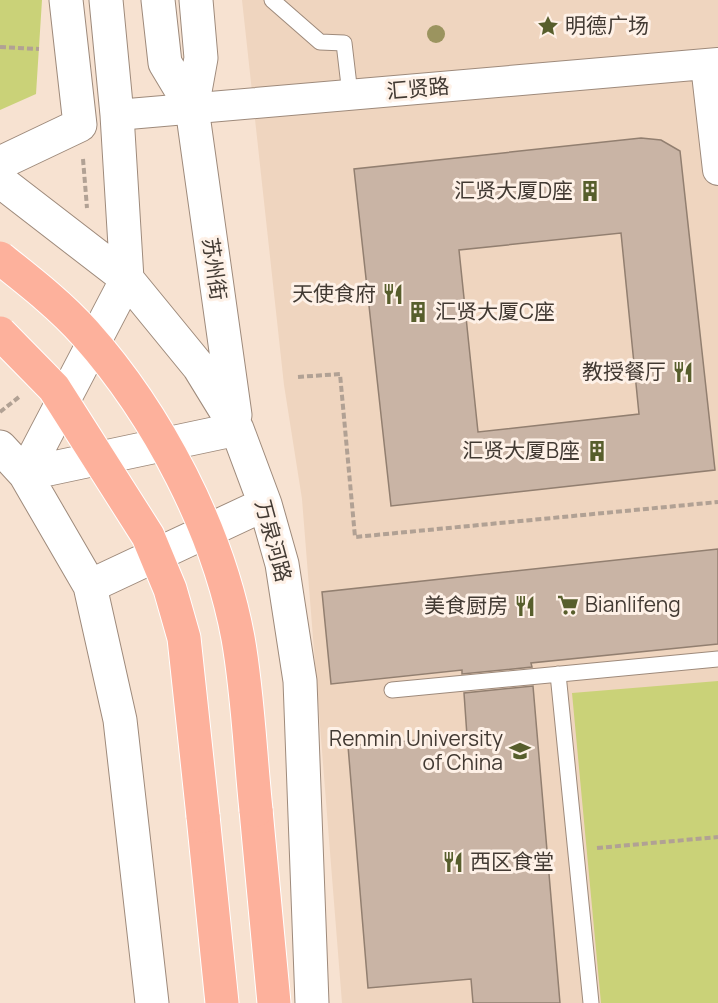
<svg xmlns="http://www.w3.org/2000/svg" width="718" height="1003" font-family="Manrope,'Noto Sans SC',sans-serif">
	<style>
		.built { fill: #efd5bf }
		.green { fill: #cad278 }
		.building { fill: #c9b4a5; stroke: #927f70; stroke-width: 1.5; fill-rule: evenodd }
		.lines { fill: none; stroke-linecap: round; stroke-linejoin: round }
		.lane-casing { stroke: #9e8a7b; stroke-width: 17 }
		.street-casing { stroke: #9e8a7b; stroke-width: 32 }
		.secondary-casing { stroke: #9e8a7b; stroke-width: 35 }
		.highway-casing { stroke: #fff; stroke-width: 35 }
		.path { stroke: #b1a194; stroke-width: 4; stroke-dasharray: 6 3; stroke-linecap: butt }
		.lane { stroke: #fff; stroke-width: 15 }
		.street { stroke: #fff; stroke-width: 30 }
		.secondary { stroke: #fff; stroke-width: 33 }
		.highway { stroke: #fdb19c; stroke-width: 33 }
		.highway-bridge-casing { stroke: #fff; stroke-width: 35; stroke-linecap: butt }
		.highway-bridge { stroke: #fdb19c; stroke-width: 33 }
		.tree { fill: #9b945f }
		.labels { text-anchor: middle; stroke-width: 6; stroke-linejoin: round; paint-order: stroke }
		.poi-label { font-size: 21px; fill: #423a33; stroke: #fef1e7; text-anchor: end }
		.street-label { font-size: 21px; fill: #423a33; stroke: #fef1e7 }
	</style>
	<rect width="100%" height="100%" fill="#f7e2d1"/>
	<path class="built" d="M242,0H718V1003H342L302,499L284,385Z"/>
	<path class="green" d="M0,0H42L36,94L0,110Z
		M718,681V1003H601L572,693Z"/>
	<path class="building" d="M641,138L661,140L680,151L715,470L391,506L354,169ZM621,233L639,414L478,432L459,250Z
		M718,549V644L531,663L532,667L462,674V670L331,684L322,592Z
		M533,686L560,1003H473L471,979L368,988L348,746L467,736L464,693Z"/>
	<g class="lines">
		<defs>
			<path id="lane" d="M272,0L320,42L344,43L350,94
				M558,674L591,1003
				M392,690L718,659"/>
			<path id="street" d="M706,65L718,170
				M117,115L718,63"/>
			<path id="secondary" d="M158,0L165,63L192,108L235,415
				M192,108L201,58L196,0
				M0,163L80,125L66,0
				M0,181L127,279L199,367L237,429L265,504L282,564L300,681L312,1003
				M0,447L25,474L90,586L120,720L152,1003
				M25,474L127,279L117,115L106,0
				M25,474L237,429
				M90,586L265,504"/>
			<path id="highway" d="M256,810L274,1003
				M203,816L222,1003"/>
		</defs>
		<use href="#lane" class="lane-casing"/>
		<use href="#street" class="street-casing"/>
		<use href="#secondary" class="secondary-casing"/>
		<use href="#highway" class="highway-casing"/>
		<path class="path" d="M0,47L39,49
			M83,159L87,208
			M298,377L340,374L355,537L718,502
			M0,412L19,397
			M597,848L718,837"/>
		<use href="#lane" class="lane"/>
		<use href="#street" class="street"/>
		<use href="#secondary" class="secondary"/>
		<use href="#highway" class="highway"/>
		<defs>
			<path id="highway-bridge" d="M0,258C29,281 60,305 85,333C158,415 218,530 238,638C248,694 250,753 256,810
				M0,333L54,388L148,536L170,589L184,638L203,816"/>
		</defs>
		<use href="#highway-bridge" class="highway-bridge-casing"/>
		<use href="#highway-bridge" class="highway-bridge"/>
	</g>
	<circle class="tree" cx="436" cy="34" r="9"/>
	<defs>
		<symbol id="sight-bare" viewBox="-9 -9 18 18"><path d="M0-6L1.8-2.2L6-1.7L2.9 1.2L3.7 5.4L0 3.3L-3.7 5.4L-2.9 1.2L-6-1.7L-1.8-2.2Z" fill="#575e2c" stroke="#fef1e7" stroke-width="2.5" paint-order="stroke"/></symbol>
		<symbol id="building-bare" viewBox="-9 -9 18 18"><path d="M-4-6H4V6H1V3H-1V6H-4ZM-2.5-4.3h1.7v1.8h-1.7ZM.8-4.3h1.7v1.8H.8ZM-2.5-1h1.7V.8h-1.7ZM.8-1h1.7V.8H.8Z" fill="#575e2c" stroke="#fef1e7" stroke-width="2.5" paint-order="stroke"/></symbol>
		<symbol id="restaurant-bare" viewBox="-9 -9 18 18"><path d="M-5-6h1v4h1v-4h1v4h1v-4h1v5L-1.5 .5V6h-2V.5L-5-1ZM5-6V6H3V1.5H1.5Q1.5-4 5-6Z" fill="#575e2c" stroke="#fef1e7" stroke-width="2.5" paint-order="stroke"/></symbol>
		<symbol id="supermarket-bare" viewBox="-9 -9 18 18"><path d="M-6-5.5h2.5l.6 2H6L4.5 2H-2.5L-4.4-4H-6ZM-1.5 3.2a1.3 1.3 0 1 0 .1 0ZM3 3.2a1.3 1.3 0 1 0 .1 0Z" fill="#575e2c" stroke="#fef1e7" stroke-width="2.5" paint-order="stroke"/></symbol>
		<symbol id="university-bare" viewBox="-9 -9 18 18"><path d="M0-5L7-2L0 1L-7-2ZM-4 1L0 2.5L4 1V4Q0 6-4 4Z" fill="#575e2c" stroke="#fef1e7" stroke-width="2.5" paint-order="stroke"/></symbol>
	</defs>
	<g fill-rule="evenodd">
		<use href="#sight-bare" x="533" y="11" width="30" height="30"/>
		<use href="#building-bare" x="575" y="176" width="30" height="30"/>
		<use href="#restaurant-bare" x="378" y="279" width="30" height="30"/>
		<use href="#building-bare" x="403" y="297" width="30" height="30"/>
		<use href="#restaurant-bare" x="668" y="357" width="30" height="30"/>
		<use href="#building-bare" x="582" y="436" width="30" height="30"/>
		<use href="#supermarket-bare" x="553" y="590" width="30" height="30"/>
		<use href="#restaurant-bare" x="510" y="591" width="30" height="30"/>
		<use href="#university-bare" x="505" y="736" width="30" height="30"/>
		<use href="#restaurant-bare" x="438" y="847" width="30" height="30"/>
	</g>
	<g class="labels">
		<g class="poi-label">
			<text x="565" y="33" text-anchor="start">明德广场</text>
			<text x="573" y="198">汇贤大厦D座</text>
			<text x="376" y="301">天使食府</text>
			<text x="435" y="319" text-anchor="start">汇贤大厦C座</text>
			<text x="666" y="379">教授餐厅</text>
			<text x="580" y="458">汇贤大厦B座</text>
			<text x="585" y="612" text-anchor="start">Bianlifeng</text>
			<text x="508" y="613">美食厨房</text>
			<text x="503" y="746">Renmin University<tspan x="503" dy="24">of China</tspan></text>
			<text x="470" y="869" text-anchor="start">西区食堂</text>
		</g>
		<g class="street-label">
			<text transform="translate(418 89) rotate(-5)" y="7">汇贤路</text>
			<text transform="translate(214 269) rotate(82)" y="7">苏州街</text>
			<text transform="translate(273 541) rotate(75)" y="7">万泉河路</text>
		</g>
	</g>
</svg>
